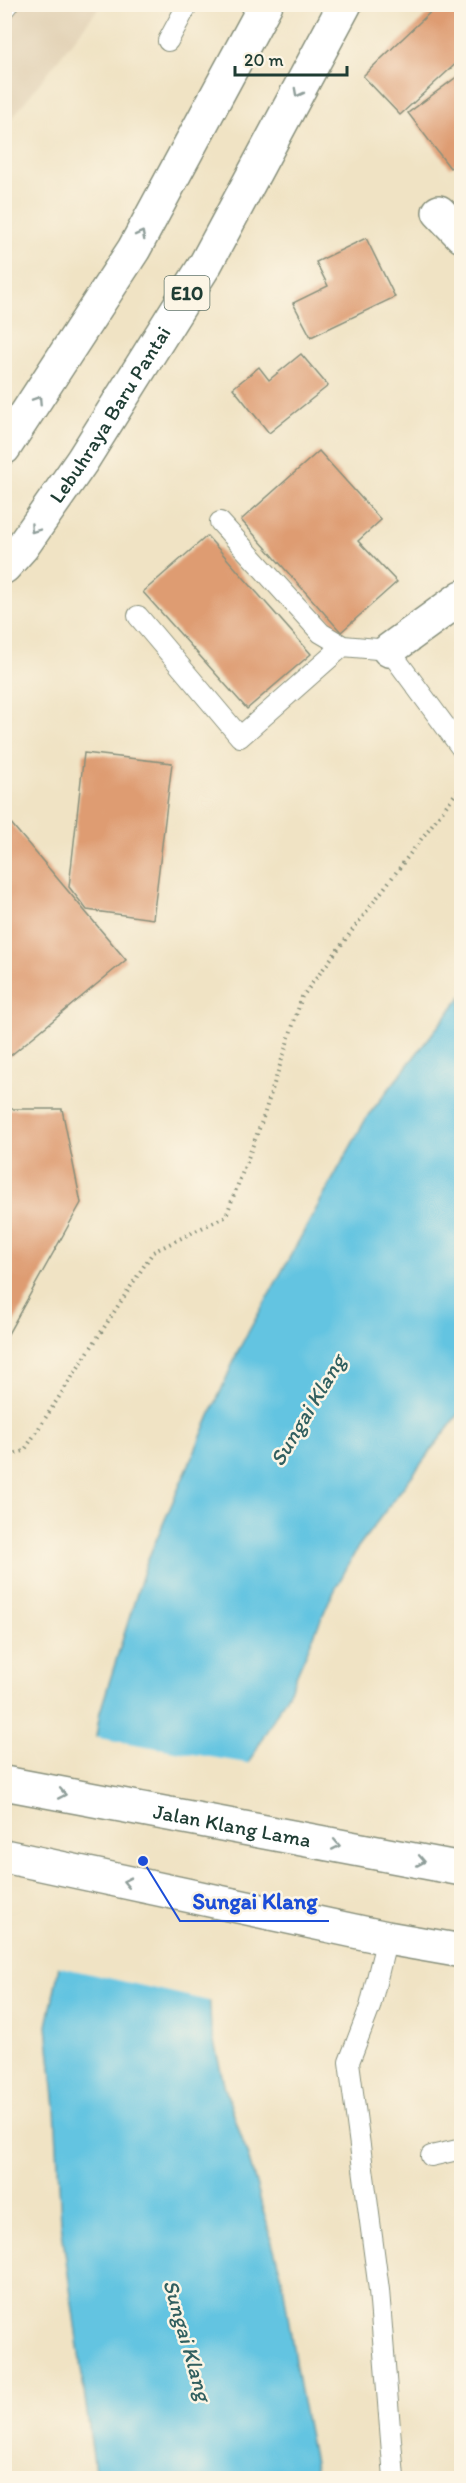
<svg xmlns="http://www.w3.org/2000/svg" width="466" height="2483" font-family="Itim,sans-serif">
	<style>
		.built { fill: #e2d2b5 }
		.water { fill: #63c4e1; stroke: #41808a; stroke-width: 1.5 }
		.pier { fill: #f0e3c4 }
		.building { fill: #de9c72 }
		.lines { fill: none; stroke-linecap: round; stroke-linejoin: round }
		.lane-casing { stroke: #88907c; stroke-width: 22 }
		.street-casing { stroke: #88907c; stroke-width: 36 }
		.primary-casing { stroke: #88907c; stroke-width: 36 }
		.highway-casing { stroke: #88907c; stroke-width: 36 }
		.path { stroke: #88907c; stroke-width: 4; stroke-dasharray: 1.5 4.5; stroke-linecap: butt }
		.lane { stroke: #fff; stroke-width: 20 }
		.street { stroke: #fff; stroke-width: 33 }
		.primary { stroke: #fff; stroke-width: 33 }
		.highway { stroke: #fff; stroke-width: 33 }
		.oneway { stroke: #8f9e9a }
		.labels { text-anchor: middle; stroke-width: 5; stroke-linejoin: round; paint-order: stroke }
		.shield { fill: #fcf5e5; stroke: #617469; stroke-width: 1.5 }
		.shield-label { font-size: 20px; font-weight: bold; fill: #1f3d34 }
		.street-label { font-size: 21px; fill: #1f3d34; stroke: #fcf5e5 }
		.water-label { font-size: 22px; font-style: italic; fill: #305f5f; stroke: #fcf5e5 }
		.leader { fill: none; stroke: #1d4ed8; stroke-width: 2 }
		.callout-dot { fill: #1d4ed8; stroke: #fcf5e5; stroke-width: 2 }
		.callout-label { font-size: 22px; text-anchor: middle; font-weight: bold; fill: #1d4ed8; stroke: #fcf5e5; stroke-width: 5; stroke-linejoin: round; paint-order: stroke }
	</style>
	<rect width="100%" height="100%" fill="#fcf5e5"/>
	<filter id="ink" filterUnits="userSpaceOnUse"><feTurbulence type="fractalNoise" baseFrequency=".0167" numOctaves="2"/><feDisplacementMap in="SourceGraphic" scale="12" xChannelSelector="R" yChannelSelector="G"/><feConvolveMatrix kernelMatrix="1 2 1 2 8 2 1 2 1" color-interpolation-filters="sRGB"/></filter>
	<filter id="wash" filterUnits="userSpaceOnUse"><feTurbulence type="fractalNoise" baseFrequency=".008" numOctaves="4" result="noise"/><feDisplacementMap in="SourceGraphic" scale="24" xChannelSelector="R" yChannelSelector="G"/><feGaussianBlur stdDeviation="1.35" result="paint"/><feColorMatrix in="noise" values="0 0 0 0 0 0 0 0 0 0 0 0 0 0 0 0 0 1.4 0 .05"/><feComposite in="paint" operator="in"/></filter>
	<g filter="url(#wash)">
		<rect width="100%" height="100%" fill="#f0e3c4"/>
		<path class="built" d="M5,5H101L5,127Z"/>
		<path class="water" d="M461,997V1411L358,1547L329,1601L290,1690L248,1764L222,1872L208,1970L211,2030L225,2088L251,2166L282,2278L299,2386L317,2478H96L61,2223L55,2108L47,2026L57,1978L100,1712L147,1561L239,1349L367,1117Z"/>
		<path class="pier" d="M93,1737L252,1764L225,1872L211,1970L213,2002L56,1966Z"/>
		<g id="blocks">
			<path class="building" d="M439,4H462V58L400,115L363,76Z
				M462,73V159L450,168L408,113Z
				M366,238L395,297L311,337L293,303L328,286L316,262Z
				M301,354L328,386L269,433L233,388L259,367L269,380Z
				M319,451L381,520L358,541L397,582L341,632L241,520Z
				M207,536L311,654L247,709L143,592Z
				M84,753L172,763L153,919L87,910L69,887Z
				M4,815L126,960L4,1061Z
				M10,1109H62L81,1203L4,1341V1113Z"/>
		</g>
	</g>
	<g filter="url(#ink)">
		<use href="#blocks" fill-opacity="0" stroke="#88907c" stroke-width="1.5"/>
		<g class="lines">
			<defs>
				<path id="lane" d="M4,9L8,4
					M168,41L188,4
					M220,522L321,633L343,646L389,650L462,749
					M138,616L240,737L343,646
					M387,1938L370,2007L349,2062L379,2290L394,2478
					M431,2156L462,2149"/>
				<path id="street" d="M439,212L462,236
					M389,650L462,597"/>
				<g id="primary">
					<path id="s1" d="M4,1783L462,1869"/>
					<path d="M4,1856L387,1938L462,1951"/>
				</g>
				<g id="highway">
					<path d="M4,448L134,249L266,4"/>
					<path id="s2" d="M4,567L22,547L82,461L205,265L345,4"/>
				</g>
			</defs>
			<use href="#lane" class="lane-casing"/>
			<use href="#street" class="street-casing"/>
			<use href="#primary" class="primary-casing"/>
			<use href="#highway" class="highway-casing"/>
			<path class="path" d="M4,1456L24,1451L153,1252L226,1216L262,1121L302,997L462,785"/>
			<use href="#lane" class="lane"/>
			<use href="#street" class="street"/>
			<use href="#primary" class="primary"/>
			<use href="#highway" class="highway"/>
		</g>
		<defs><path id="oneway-chevron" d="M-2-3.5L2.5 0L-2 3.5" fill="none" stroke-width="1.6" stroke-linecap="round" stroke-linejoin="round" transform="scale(1.5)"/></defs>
		<g class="oneway">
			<use href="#oneway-chevron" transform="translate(298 93) rotate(118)"/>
			<use href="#oneway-chevron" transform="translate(141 235) rotate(-62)"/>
			<use href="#oneway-chevron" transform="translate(38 400) rotate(-57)"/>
			<use href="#oneway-chevron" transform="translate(34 529) rotate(125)"/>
			<use href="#oneway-chevron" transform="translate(62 1794) rotate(11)"/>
			<use href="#oneway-chevron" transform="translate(336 1845) rotate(11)"/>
			<use href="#oneway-chevron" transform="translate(421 1861) rotate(11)"/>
			<use href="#oneway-chevron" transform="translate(127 1882) rotate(-168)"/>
		</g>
	</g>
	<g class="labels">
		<rect class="shield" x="164.5" y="276" width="45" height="34" rx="4.5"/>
		<g class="shield-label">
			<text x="187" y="300">E10</text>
		</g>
		<g class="street-label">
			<text dy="7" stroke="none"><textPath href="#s2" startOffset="186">Lebuhraya Baru Pantai</textPath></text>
			<text dy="7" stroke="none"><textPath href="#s1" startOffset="232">Jalan Klang Lama</textPath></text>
		</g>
		<g class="water-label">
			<text transform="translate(307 1410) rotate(-59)" y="8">Sungai Klang</text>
			<text transform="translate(188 2340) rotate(74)" y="8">Sungai Klang</text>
		</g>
	</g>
	<path class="leader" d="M143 1861L180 1921H329"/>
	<circle class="callout-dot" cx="143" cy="1861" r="6"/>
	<g class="callout-label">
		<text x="255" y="1909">Sungai Klang</text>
	</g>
	<rect width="466" height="2483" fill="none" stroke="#fcf5e5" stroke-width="24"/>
	<path d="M235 66v9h112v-9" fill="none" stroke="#1f3d34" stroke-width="3"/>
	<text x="244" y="66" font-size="18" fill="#1f3d34" stroke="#fcf5e5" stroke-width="4.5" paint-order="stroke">20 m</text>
</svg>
